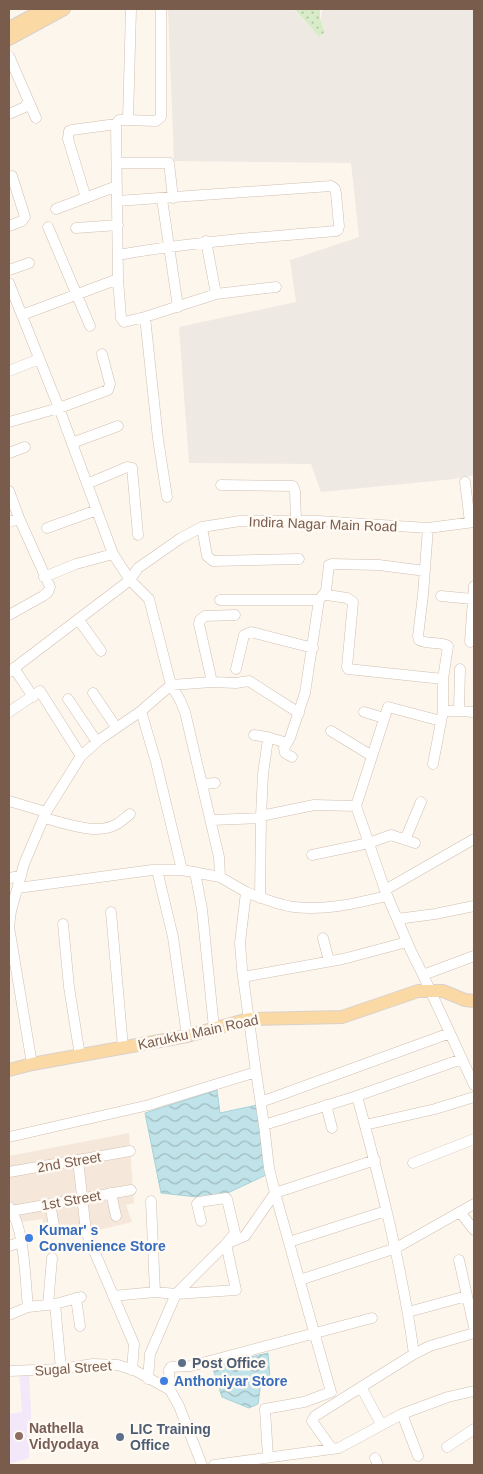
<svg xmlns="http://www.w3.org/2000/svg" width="483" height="1474" font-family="Arial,sans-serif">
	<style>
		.residential { fill: #f5e8da }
		.industrial { fill: #efe9e4 }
		.education { fill: #f3e8fa }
		.grass { fill: url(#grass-dots) }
		.water { fill: url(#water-waves); stroke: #a5d3da }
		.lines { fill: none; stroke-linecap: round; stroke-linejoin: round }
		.minor-casing { stroke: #d1beb0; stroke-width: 11 }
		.major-casing { stroke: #dad1cd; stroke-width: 14 }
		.minor { stroke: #fff; stroke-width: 10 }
		.major { stroke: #fbd9a5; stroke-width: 12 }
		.shop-dot { fill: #3f7fe0; stroke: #fffaf3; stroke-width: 2 }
		.service-dot { fill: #5c6f8a; stroke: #fffaf3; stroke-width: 2 }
		.education-dot { fill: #8d6e63; stroke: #fffaf3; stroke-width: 2 }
		.labels { text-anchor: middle; stroke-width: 5; stroke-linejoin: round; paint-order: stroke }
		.street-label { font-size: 14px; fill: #7a5c4d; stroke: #fffaf3 }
		.shop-label { font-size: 14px; font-weight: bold; fill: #366cbe; stroke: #fffaf3; text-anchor: start }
		.service-label { font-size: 14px; font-weight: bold; fill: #4e5e75; stroke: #fffaf3; text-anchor: start }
		.education-label { font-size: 14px; font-weight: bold; fill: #785e54; stroke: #fffaf3; text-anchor: start }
	</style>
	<defs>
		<pattern id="grass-dots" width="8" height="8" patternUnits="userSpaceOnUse" patternTransform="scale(1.25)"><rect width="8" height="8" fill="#d8ecc9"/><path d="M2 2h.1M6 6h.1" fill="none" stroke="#b4c2a5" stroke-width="1.8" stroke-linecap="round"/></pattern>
		<pattern id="water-waves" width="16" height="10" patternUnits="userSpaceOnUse" patternTransform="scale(1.25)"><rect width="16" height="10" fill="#bfe3e8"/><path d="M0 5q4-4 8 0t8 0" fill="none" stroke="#a0bbbe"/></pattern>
	</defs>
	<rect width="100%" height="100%" fill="#fdf6ec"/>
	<path class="residential" d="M129,1133L134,1203L126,1205L132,1222L86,1233L44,1237L42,1219L21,1222L9,1204V1156Z"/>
	<path class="industrial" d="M168,9H293L319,37L325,32L321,18L322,9H474V475L455,479L321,492L311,464L189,463L179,327L296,302L290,260L359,237L351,163L174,161Z"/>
	<path class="education" d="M29,1372L31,1411L29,1458L9,1464V1414L22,1412L19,1373Z"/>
	<path class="grass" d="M294,9H320V18L325,32L319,37Z"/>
	<path class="water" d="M217,1090L220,1113L257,1105L266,1175L215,1199L161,1193L145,1113Z
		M268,1353L270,1378L261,1382L258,1404L249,1408L222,1397L212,1366Z"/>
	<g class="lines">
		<defs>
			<path id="minor" d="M9,56L36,118
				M9,114L25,107L28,102
				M128,120L156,121L161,117V9
				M117,163H169L173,198
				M86,198L68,139L69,131L72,130L116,124
				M162,199L178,307
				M117,201L331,186L335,189L336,193L339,226L338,230L336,231C262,237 190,242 118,255
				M56,209L117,186
				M9,226L22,221L25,217L12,176
				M48,227L90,326
				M76,228L118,225
				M206,241L216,294
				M9,270L29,263
				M118,279L116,124L119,120H128L131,9
				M9,283L59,408L113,554L130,580L9,672
				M22,315L118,279L121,318L124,322L145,317L158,439L167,497
				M145,317L216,294L276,287
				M9,371L39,359
				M9,422L59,408L108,390L110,384L102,354
				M72,443L118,426
				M9,453L25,447
				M465,482L470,522
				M87,484L127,467L132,468L138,535
				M221,485L293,486L295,491L296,521
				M9,491L19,518L9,522
				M202,527L207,556L213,561L299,559
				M47,528L97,510
				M428,528L423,595L418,636L419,640C428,645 440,641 448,646L443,679V711
				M44,577L76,564L113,554
				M326,591L327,595L347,598L353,602L347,667L348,669L443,679
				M441,596L472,599
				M220,600H319
				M9,615L43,596L48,592L50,587L19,518
				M78,619L101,651
				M470,642L474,586
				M14,668L33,697
				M236,669L244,635L251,632L313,648
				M460,669L459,711L474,712
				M212,682L199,624L200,620L205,616L235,615
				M93,693L116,727
				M68,699L97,742
				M141,711L156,762L182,870
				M9,712L40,691L81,756
				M364,712L384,718
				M441,721L388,707L356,806L386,893L411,951L423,975L474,1085
				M331,731L372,756
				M254,735L267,737L287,743
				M292,757L285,753L284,748L290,738L305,693L319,600L326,591L329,565L332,564L379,565L425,571
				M433,764L443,711H459
				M203,784L215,783
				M9,801L46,812
				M261,816L263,774L268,739
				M44,818C65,823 97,836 117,824C122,821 126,817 130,814
				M212,820L261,818
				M405,840L421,802
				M312,855L369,843L391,835L415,843
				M157,870L173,937L187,1036
				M195,872L202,909L214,1028
				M220,877L219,857L185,712L180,700L171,685L212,682L236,683L249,681L299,713
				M9,878L21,876
				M385,890L474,839
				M246,892C261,898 278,905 294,907C326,911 357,903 387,896
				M260,898L261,816L314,805L356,806
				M111,912L123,1047
				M397,919L435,914L474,906
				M63,924L69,987L80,1056
				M9,927L11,911L24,864L46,812L81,756L99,740L141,711L171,685L149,599L130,580L138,568L181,538L202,527L240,521H318L428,528L474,522
				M9,927L32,1064
				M323,938L329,961
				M423,975L474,956
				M243,977L343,959L407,942
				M256,1072L264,1125
				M357,1096C380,1181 402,1266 414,1354
				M261,1102L450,1033
				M326,1105L332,1128
				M365,1125L435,1109L474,1097
				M9,1137L149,1105L256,1072L242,969L240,943L246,892L220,877L182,870H152L18,888
				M78,1160L86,1232L134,1344L132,1370
				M413,1163L474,1139
				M9,1172L130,1151
				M111,1193L116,1216
				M275,1193L375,1160
				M151,1201L155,1292
				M50,1204L54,1226
				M9,1207C25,1228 25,1280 28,1307
				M11,1211L131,1190
				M460,1212L474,1230
				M289,1242L386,1211
				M9,1246L21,1242
				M459,1260L474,1327
				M300,1280L396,1248L474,1204
				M113,1296L155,1292L176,1294L236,1290L226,1244L235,1233L227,1199L226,1198L199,1202L197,1204L201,1221
				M76,1298L80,1326
				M55,1304L81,1297
				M48,1305L52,1258
				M408,1312L467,1296
				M9,1315L28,1307L55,1304L61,1369
				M9,1371L61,1369L93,1364L118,1365L136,1371L170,1390L179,1406L202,1465
				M148,1379L150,1354L176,1294L226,1244L245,1236L275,1193
				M361,1387L381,1424
				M170,1390L169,1370L171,1367L191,1366L372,1318
				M402,1414L418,1456
				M447,1447L474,1429
				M332,1449L312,1421L315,1416L414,1354L430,1346L474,1333
				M268,1457L265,1409L304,1402L331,1392L275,1193L269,1168L264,1125L357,1096L462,1059
				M375,1458L378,1465
				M214,1465L339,1448L402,1414L448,1397L474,1391"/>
			<path id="major" d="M9,28L45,9
				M9,39L64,9
				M9,1070L32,1064L187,1036L249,1019L342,1017L418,991H443L465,1000L474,1001"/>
		</defs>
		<use href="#minor" class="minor-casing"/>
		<use href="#major" class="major-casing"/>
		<use href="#minor" class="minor"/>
		<use href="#major" class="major"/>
	</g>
	<g class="shop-dot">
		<circle cx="29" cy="1238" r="5"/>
		<circle cx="164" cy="1381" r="5"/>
	</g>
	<g class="service-dot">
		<circle cx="182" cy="1363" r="5"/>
		<circle cx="120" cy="1437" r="5"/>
	</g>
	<circle class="education-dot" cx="19" cy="1436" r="5"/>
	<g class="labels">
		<g class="street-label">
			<text transform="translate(323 524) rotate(2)" y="5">Indira Nagar Main Road</text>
			<text transform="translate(198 1032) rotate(-12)" y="5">Karukku Main Road</text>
			<text transform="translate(69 1162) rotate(-10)" y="5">2nd Street</text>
			<text transform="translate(71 1200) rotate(-10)" y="5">1st Street</text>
			<text transform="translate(73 1368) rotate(-4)" y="5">Sugal Street</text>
		</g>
		<g class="shop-label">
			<text x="39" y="1235">Kumar' s<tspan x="39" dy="16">Convenience Store</tspan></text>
			<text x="174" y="1386">Anthoniyar Store</text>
		</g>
		<g class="service-label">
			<text x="192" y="1368">Post Office</text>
			<text x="130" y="1434">LIC Training<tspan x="130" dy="16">Office</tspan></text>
		</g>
		<g class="education-label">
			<text x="29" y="1433">Nathella<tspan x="29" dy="16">Vidyodaya</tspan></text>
		</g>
	</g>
	<rect width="483" height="1474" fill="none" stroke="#7a5c4d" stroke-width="20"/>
</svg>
